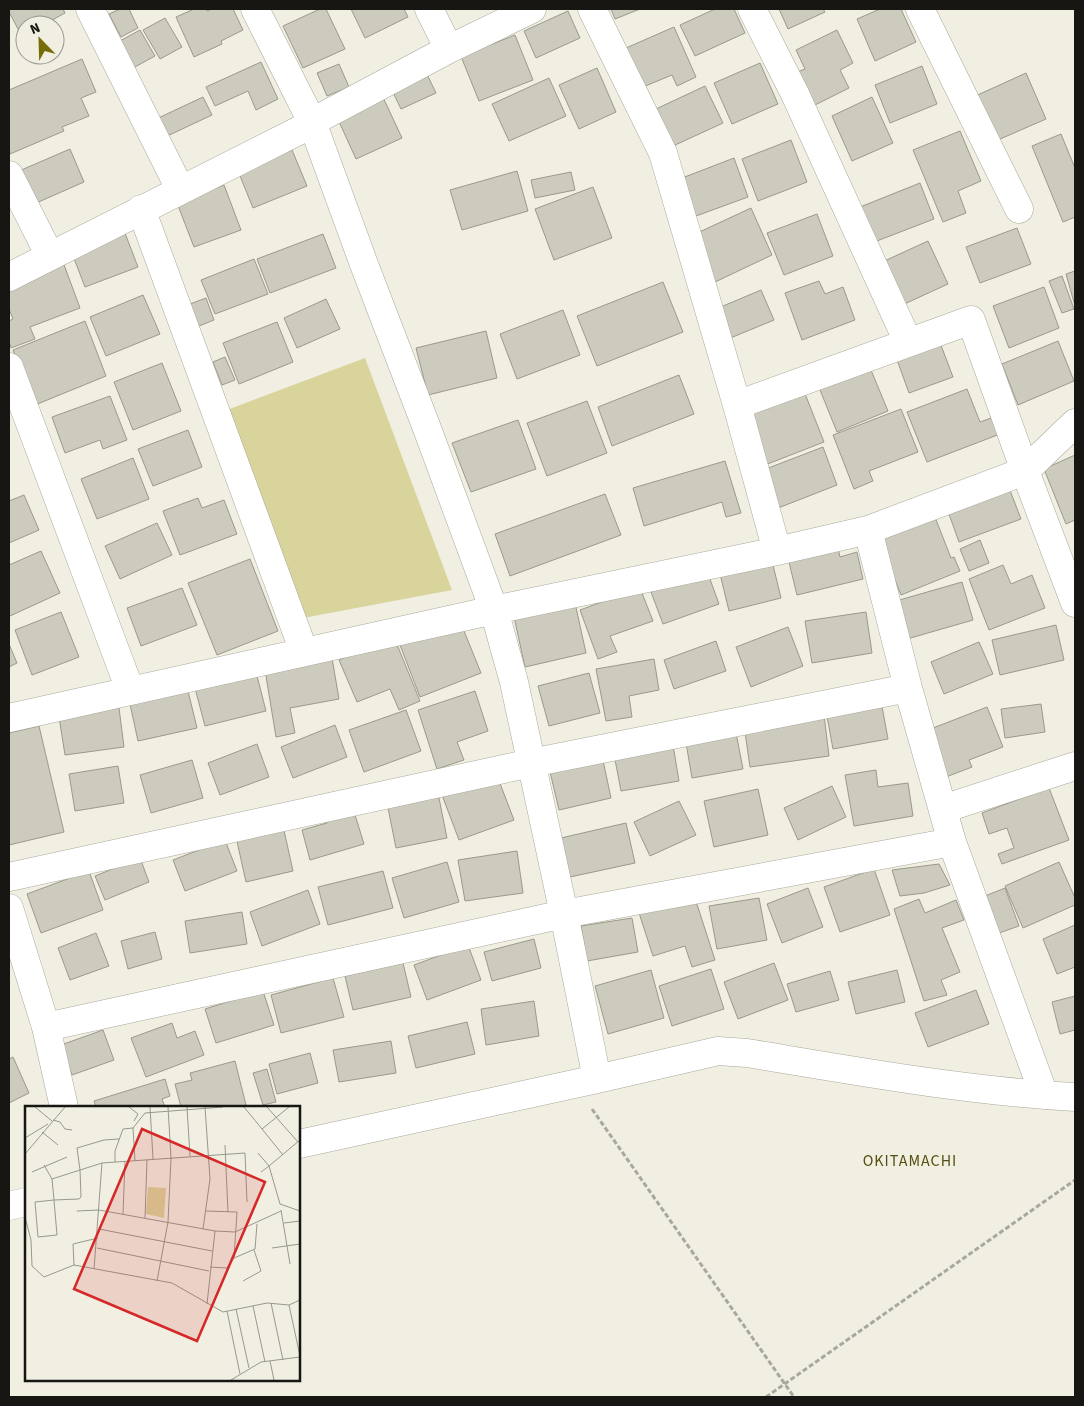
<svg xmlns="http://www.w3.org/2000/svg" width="1084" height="1406" font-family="'Source Sans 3',sans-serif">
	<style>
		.green { fill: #d9d39c }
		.building { fill: #cccbbe; stroke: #9a998c }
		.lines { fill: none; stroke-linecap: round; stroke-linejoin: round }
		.street-casing { stroke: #aaa99c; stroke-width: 29 }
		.path { stroke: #a9a89e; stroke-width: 3; stroke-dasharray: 5 2.5; stroke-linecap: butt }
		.street { stroke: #fff; stroke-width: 28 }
		.labels { text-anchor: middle; stroke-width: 4.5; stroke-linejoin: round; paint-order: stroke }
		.quarter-label { font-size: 16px; letter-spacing: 1px; fill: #554f10; stroke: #f0efe2 }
		.inset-road { fill: none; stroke: #99988f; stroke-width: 1 }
		.view { fill: #d62828; fill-opacity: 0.15; stroke: #d62828; stroke-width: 2.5 }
		.inset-edge { fill: none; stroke: #171612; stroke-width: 2.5 }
	</style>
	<rect width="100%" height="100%" fill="#f0efe2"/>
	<path class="green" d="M365,358L452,590L303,618L227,410Z"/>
	<path class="building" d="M9,9H63L65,13L45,24V25H25V42L9,12Z
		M120,9H129L138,28L121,37L109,14Z
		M194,9H205L207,11L212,9H233L243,30L221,41L222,44L194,57L176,17Z
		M320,9H326L345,49L303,68L283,26Z
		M351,9H404L408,17L365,38Z
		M611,9H640L615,19Z
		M715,9H734L745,33L695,56L680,25Z
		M779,9H823L825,12L788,29Z
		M880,9H901L916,42L875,61L857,19Z
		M568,11L580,38L536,58L524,31Z
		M165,18L182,47L160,59L143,30Z
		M674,27L696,77L677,86L672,75L643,87L626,48Z
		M140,30L155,56L133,68L118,42Z
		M837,30L853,63L840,70L849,88L813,106L797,72L805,69L796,50Z
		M515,35L533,80L479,101L458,49H480Z
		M82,59L96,92L81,98L89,116L62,127L64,131L10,154L9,150V90Z
		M261,62L278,99L256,110L248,91L215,106L206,87Z
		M760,63L778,104L732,124L714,83Z
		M339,64L349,87L327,96L317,73Z
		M922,66L937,104L890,123L875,85Z
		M424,68L436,93L401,109L389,84Z
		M597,68L616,112L579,129L559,85Z
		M1026,73L1046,119L991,143L971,98Z
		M549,78L566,116L509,141L492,104Z
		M705,86L723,123L673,146L656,109Z
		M381,93L402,138L356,159L336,115Z
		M203,97L212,115L163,138L154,120Z
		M872,97L893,143L852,161L832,116Z
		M960,131L981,181L958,191L966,213L943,222L913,150Z
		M1061,134L1075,168V217L1063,222L1032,146Z
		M791,140L807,182L758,201L742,159Z
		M70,149L84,182L34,204L19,171Z
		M292,150L307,186L253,208L238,171Z
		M734,158L748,197L696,216L682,178Z
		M517,171L528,211L462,230L450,190Z
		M571,172L575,190L535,198L531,180Z
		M920,183L934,219L869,244L855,209Z
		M224,185L241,230L194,247L177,203Z
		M593,187L612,238L554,260L535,209Z
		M751,208L772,255L715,282L693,235Z
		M817,214L833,256L784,275L767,233Z
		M123,228L138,267L85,287L70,248Z
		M1017,228L1031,264L980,283L966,247Z
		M323,234L336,268L270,293L257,259Z
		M928,241L948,284L900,306L880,263Z
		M254,259L268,294L215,314L201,280Z
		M63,262L80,308L30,327L35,339L11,348L9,341V321L13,319L9,309V286Z
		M1075,271V306L1066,274Z
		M1062,276L1074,309L1062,313L1049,281Z
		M819,281L825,294L843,287L855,320L802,340L785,293Z
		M663,282L683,332L597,366L577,316Z
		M1044,287L1059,328L1009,348L993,306Z
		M761,290L774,320L728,339L716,309Z
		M143,295L160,334L106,356L90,317Z
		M206,298L214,320L199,326L190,304Z
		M326,299L340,329L297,348L284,318Z
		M563,310L580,355L517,379L500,334Z
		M85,321L106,376L35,405L13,350Z
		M277,322L293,362L239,384L223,343Z
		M486,331L497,378L428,395L416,348Z
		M939,340L953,377L909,393L896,357Z
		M1058,341L1074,381L1018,405L1002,364Z
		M225,357L235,380L222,385L213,362Z
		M162,363L181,411L133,430L114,382Z
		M868,363L888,411L837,432L818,385Z
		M679,375L694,414L612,446L598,407Z
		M802,386L824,442L765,465L743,409Z
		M967,389L980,422L994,417L1000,434L927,462L907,412Z
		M110,396L127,440L103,449L100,440L65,453L52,417Z
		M587,401L607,453L547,476L527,423Z
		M901,409L918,452L869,471L873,481L854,489L833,435Z
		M518,420L536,469L471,492L452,443Z
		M188,430L202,467L153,486L138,449Z
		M823,447L837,485L773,510L758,472Z
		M1075,455V520L1066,524L1044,469Z
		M133,458L149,499L97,519L81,479Z
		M725,461L741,513L726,517L722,502L644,526L633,488Z
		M1006,480L1021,519L959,542L945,503Z
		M605,494L621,535L510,576L495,534Z
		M24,495L39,530L9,543V501Z
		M198,498L202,508L224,500L237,534L180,555L163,511Z
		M931,507L951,558L954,557L960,571L901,595L875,529Z
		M157,523L172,555L120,579L105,546Z
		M836,539L840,557L857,552L863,579L797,595L786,550Z
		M980,540L989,563L969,571L960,549Z
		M41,551L60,593L10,616L9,613V565Z
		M250,559L278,631L217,655L188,583Z
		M772,561L781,598L729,611L720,574Z
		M1003,565L1011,584L1032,575L1045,608L989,630L969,579Z
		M707,571L719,604L663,624L651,592Z
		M962,582L973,620L907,639L896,601Z
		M182,588L197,625L141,646L127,608Z
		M640,588L653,621L610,636L617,652L598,659L580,610Z
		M575,603L586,653L525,667L514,617Z
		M61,612L79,657L32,675L15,630Z
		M866,612L872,653L812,663L805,621Z
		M460,621L481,673L420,697L400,645Z
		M1056,625L1064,660L1000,675L992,640Z
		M788,627L803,666L751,687L736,647Z
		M394,637L420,701L399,710L390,689L357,702L339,660Z
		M716,641L726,671L674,689L664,660Z
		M979,642L993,674L944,694L931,662Z
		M9,644L17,663L9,667Z
		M332,658L339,699L290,708L295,733L276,737L265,670Z
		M654,659L659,690L629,696L632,717L606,721L596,669Z
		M256,672L266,711L205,726L195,688Z
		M589,673L600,713L549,726L538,686Z
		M188,691L197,728L138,741L130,704Z
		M475,691L488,731L457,742L464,760L437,769L418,710Z
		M881,701L888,739L833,749L826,711Z
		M1041,704L1045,732L1005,738L1001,709Z
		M987,707L1003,747L969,760L972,767L946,777L928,730Z
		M119,708L124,747L65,755L59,717Z
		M406,710L421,751L364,772L349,730Z
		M824,715L829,756L750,767L744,725Z
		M335,725L347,757L293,778L281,747Z
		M39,726L64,832L9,845V733Z
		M735,728L743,769L692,778L685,737Z
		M672,739L679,781L621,791L613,749Z
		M257,744L269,777L220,795L208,763Z
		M601,751L611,798L559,810L548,763Z
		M192,760L203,798L151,813L140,775Z
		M118,766L124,803L75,811L69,774Z
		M876,770L878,787L908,783L913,816L854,826L845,775Z
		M496,773L514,820L459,840L442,795Z
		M832,786L846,817L798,840L784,808Z
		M1049,788L1069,840L1002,864L998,854L1014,848L1007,828L989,834L982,813Z
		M758,789L768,835L714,847L704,801Z
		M438,793L447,838L396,848L387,803Z
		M679,801L696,835L650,856L634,822Z
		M352,805L364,844L310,860L302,830L327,823L324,813Z
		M626,823L635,863L570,877L561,838Z
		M283,826L293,871L246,882L236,837Z
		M225,840L237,871L185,891L173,860Z
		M517,851L523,893L465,901L458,860Z
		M140,858L149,882L105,900L95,876Z
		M447,862L459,902L404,918L392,878Z
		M1059,862L1075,898V905L1023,928L1005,886Z
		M939,864L950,885L924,893L900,896L892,870Z
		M874,869L890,915L840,932L824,887Z
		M89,871L103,910L41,933L27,894Z
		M383,871L393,908L328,925L318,887Z
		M808,888L823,927L782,943L767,904Z
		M1005,888L1019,926L999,933L985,896Z
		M308,890L320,924L262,946L250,912Z
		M694,895L715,960L692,967L685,946L653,956L639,913Z
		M759,898L767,940L717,949L709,906Z
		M919,899L925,913L956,900L964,920L942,928L960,972L941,980L947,995L924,1001L894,909Z
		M242,912L247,944L190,953L185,921Z
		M632,918L638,952L587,961L581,926Z
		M1075,925V967L1057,974L1043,939Z
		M155,932L162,959L128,969L121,941Z
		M96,933L109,966L70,980L58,948Z
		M534,939L541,968L492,981L484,952Z
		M468,945L481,980L427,1000L414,965Z
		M403,963L411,997L353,1010L345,976Z
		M774,963L788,1000L738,1019L724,982Z
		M711,969L724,1009L672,1026L659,986Z
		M651,970L664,1018L608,1034L595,986Z
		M897,970L905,1002L856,1014L848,982Z
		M830,971L839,1000L796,1012L787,984Z
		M333,978L344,1017L281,1033L271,995Z
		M976,990L989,1024L928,1047L915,1013Z
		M263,991L274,1025L216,1043L205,1009Z
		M1075,996V1030L1060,1034L1052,1002Z
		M534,1001L539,1036L486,1045L481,1009Z
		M467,1022L475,1054L416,1068L408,1036Z
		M172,1023L177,1038L195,1031L204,1055L146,1077L131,1038Z
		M103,1030L114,1060L72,1075L61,1045Z
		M391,1041L396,1073L339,1082L333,1050Z
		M310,1053L318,1083L277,1094L269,1064Z
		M13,1057L29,1093L9,1103V1059Z
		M235,1061L246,1105L236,1107H181L175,1084L192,1080L190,1073Z
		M267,1069L276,1102L263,1105L253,1073Z
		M165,1079L170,1096L162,1099L165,1107H96L94,1101Z"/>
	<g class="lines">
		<defs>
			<path id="street" d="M90,9L180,189
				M255,9L312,122L365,267L428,431L494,610L514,682L564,914L597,1079
				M429,9L449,49
				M592,9L663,153L737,405L777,551
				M752,9L795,94L908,342
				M920,9L1019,209
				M9,175L50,256
				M141,209L304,652
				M9,277L300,130L312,122L449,49L532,9
				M9,367L130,690
				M737,405L971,320L1025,471L1075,603
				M868,530L908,688L952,842L1044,1095
				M9,718L494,610L777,551L868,530L1025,471L1075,423
				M943,809L1075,766
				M9,877L531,763L908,688
				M9,908L46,1027L64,1107
				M46,1027L564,914L952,842
				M299,1144L597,1079L718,1051L747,1053C856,1071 965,1091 1075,1097
				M9,1206L26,1202"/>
		</defs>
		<use href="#street" class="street-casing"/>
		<path class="path" d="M592,1109L794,1397
			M766,1397L1075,1180"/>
		<use href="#street" class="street"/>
	</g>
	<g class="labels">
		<g class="quarter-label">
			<text x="910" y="1166">OKITAMACHI</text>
		</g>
	</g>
	<g transform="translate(25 1106)">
		<rect width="275" height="275" fill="#f0efe2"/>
		<path d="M123,81L141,82L139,112L121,108Z" fill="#d9d39c"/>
		<path class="inset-road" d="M10,1L27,15M104,1L113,8L109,15M125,1L128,53M162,1L165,50M219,1L237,23L264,1M242,1L273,36M28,14L35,16L40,23L47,24M108,22L110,55M237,23L258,49M17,26L33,39M0,32L23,18M94,33L79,34L52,42L55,64L56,91L54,93L29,94L10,96L13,131L32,129L29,94L27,73L55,64L77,57L220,47L222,96M275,34L244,60L255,98L275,105M200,39L203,106M233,47L244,60L236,66M0,48L40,1M90,56V45L98,23L108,22L120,7L198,1M19,59L27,73M7,66L42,51M256,104L265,158M52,105L74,104L190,125L210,126L256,105M181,105L212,106L209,152M98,108L100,55M0,111L6,134L7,160L19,171L49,159L147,177L198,206L242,197L264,199L275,194M120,112L122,54M259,117L275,115M74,123L187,145M178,123L185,73L180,1M72,142L184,165M247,142L275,138M49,159L48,138L73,132M185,161L202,162L209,152L230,143L232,118M69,163L77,57M132,175L143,116L146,52L143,1M218,175L236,165L229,144M246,197L258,254M182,198L190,125M264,199L275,250M228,200L240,256M211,203L224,262M202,205L215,268M245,255L249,274M206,274L236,256L275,251"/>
		<path class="view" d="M117,23L240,76L172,235L49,183Z"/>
		<rect width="275" height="275" class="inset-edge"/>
	</g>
	<rect width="1084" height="1406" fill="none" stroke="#171612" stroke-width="20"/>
	<g transform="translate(40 40) rotate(337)"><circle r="24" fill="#f0efe2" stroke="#99988f"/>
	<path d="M0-4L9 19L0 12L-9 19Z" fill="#766c08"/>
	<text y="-8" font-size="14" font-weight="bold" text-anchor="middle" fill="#171612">N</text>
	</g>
</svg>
